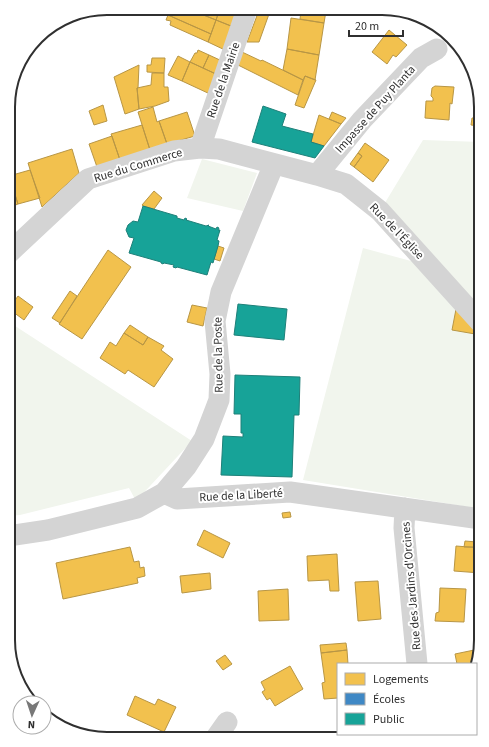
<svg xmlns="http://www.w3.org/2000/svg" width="489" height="747" font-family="'Source Sans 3',sans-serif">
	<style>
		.green { fill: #f1f5ed }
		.homes { fill: #f2c14e; stroke: #b89645 }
		.schools { fill: #3f88c5; stroke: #3a6e98 }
		.public { fill: #17a398; stroke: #1e8079 }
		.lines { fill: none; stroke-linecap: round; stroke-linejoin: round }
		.minor { stroke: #d4d4d4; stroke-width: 21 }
		.labels { text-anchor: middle; stroke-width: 4; stroke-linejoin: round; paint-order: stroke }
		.street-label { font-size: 12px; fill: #303030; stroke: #fff }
		.rim { fill: none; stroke: #303030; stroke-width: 2 }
	</style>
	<rect width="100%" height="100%" fill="#fff"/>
	<path class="green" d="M423,140L481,142V323L380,211Z
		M202,159L257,173L243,211L187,198Z
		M363,248L422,264L481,332V509L303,480Z
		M9,322L192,441L136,501L129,488L20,515L8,516Z"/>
	<path class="homes" d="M301,11H326L324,23L300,19Z
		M169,12H196L216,20L211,34L168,15Z
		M196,12H213L218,14L216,20Z
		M219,12H242L236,28L216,20Z
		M258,13L269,14L259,42H247Z
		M168,15L211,34L208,42L170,25L171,21L166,20Z
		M291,18L324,23L319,55L287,49Z
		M216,20L236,28L227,51L208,42Z
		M389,30L407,45L396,57L393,55L387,64L372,52Z
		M287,49L319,55L315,80L305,76L303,80L283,70Z
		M198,50L209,55L203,68L190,62L195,53H197Z
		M242,52L261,61L262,60L303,80L298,95L238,65Z
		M209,55L222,61L216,74L203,68Z
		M178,56L190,62L182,81L168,75Z
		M152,58H165L164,73L147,72V65H151Z
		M190,62L218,75L210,94L182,81Z
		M139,65L138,88H137L139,109L125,114L114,77Z
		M152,73H164V87H168L169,101L155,106L139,109L137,88L151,85Z
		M305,76L316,80L304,108L295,105Z
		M435,86L454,87L452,104L450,103L449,120L425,118L426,101H433V98L431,96L432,88Z
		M103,105L107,121L94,125L89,111Z
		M153,107L157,122L159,121L167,144L150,150L138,112Z
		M187,112L195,136L167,144L159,121Z
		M332,112L346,118L341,124L329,119Z
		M319,115L341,124L324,146L311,142Z
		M472,118H479V126L471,125Z
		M142,125L150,150L120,160L111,134Z
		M112,136L120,160L97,167L89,144Z
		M365,143L389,160L373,182L354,167L362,156L358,153Z
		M72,149L79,173L42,207L28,163Z
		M358,153L362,156L354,167L350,164Z
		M30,170L40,198L18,204L9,176Z
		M9,176L18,204L13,206L9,194Z
		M154,191L162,198L154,209L143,206L142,205Z
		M218,246L224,248L220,261L214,259Z
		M108,250L131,267L82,339L59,324Z
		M70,291L77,296L60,323L52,318Z
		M18,296L33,307L24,320L9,309Z
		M457,304L481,332V335L452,330Z
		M192,305L207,308L203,326L187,322Z
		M130,325L148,337L143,345L124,333Z
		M124,333L143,345L148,337L164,346L161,350L173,359L154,387L128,370L125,374L100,358L110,342L116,346Z
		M290,512L291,517L283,518L282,513Z
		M204,530L230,543L223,558L197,545Z
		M465,541L477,542L476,547H464Z
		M456,546L481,548V573L454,571Z
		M130,547L134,562L139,561L140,568L144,567L145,576L137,578L138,583L63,599L56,563Z
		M337,554L339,591H330L329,580L308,581L307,556Z
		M210,573L211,589L182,593L180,576Z
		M378,581L381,619L358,621L355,582Z
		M440,588L466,589L464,622L435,621L436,613L439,612Z
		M288,589L289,620L259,621L258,591Z
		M346,643L347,650L321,653L320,645Z
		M479,649L474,664H457L455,654Z
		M347,650L348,664H338V698L324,699L322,683L325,682L321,653Z
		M225,655L232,664L223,670L216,661Z
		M290,666L303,689L275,706L270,698L267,700L262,692L265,690L261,682Z
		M135,696L155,705L158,699L176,707L164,732L127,715Z
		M372,734H395L396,736L382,739H374Z"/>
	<path class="schools" d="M9,288L15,293L9,302Z"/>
	<path class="public" d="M263,106L286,114L282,126L313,134L311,142L324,146L315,158L252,142Z
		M143,206L177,216V218L184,220L185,218L187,219L186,220L206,226L209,225L208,226L216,229L217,227L219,228L218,230H220L217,240L219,241L218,246L213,263L211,262L207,275L177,267L176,268L173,267L174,265L164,263L163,264L161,263V262L129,253L134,238L129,237L126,230L128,225L133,221L138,222Z
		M238,304L287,309L284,340L234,335Z
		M235,375L300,377L299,415H294L292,477L221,475L223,436L243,437V433H241V414H234Z"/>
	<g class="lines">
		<path class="minor" d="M200,148L246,12
			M317,175L362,120L421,58L437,49
			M9,253L88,179L174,151L200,148L219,149L317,175L346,184L380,211L481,323
			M164,493L177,499L290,492L481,519
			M405,508L404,528L417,664
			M8,536L48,530L137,508L164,493L186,467L204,439L219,400L220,374L215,321L221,292L274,164
			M215,739L227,722"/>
	</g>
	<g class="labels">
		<g class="street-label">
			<text transform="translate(223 80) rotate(-71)" y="4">Rue de la Mairie</text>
			<text transform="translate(375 109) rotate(-48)" y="4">Impasse de Puy Planta</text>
			<text transform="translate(138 165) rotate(-17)" y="4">Rue du Commerce</text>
			<text transform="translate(397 231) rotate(46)" y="4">Rue de l'Église</text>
			<text transform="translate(218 355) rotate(-91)" y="4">Rue de la Poste</text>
			<text transform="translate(241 495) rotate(-3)" y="4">Rue de la Liberté</text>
			<text transform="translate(411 586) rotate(-95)" y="4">Rue des Jardins d'Orcines</text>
		</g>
	</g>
	<path d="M0 0H489V747H0ZM107 15H382A92 92 0 0 1 474 107V640A92 92 0 0 1 382 732H107A92 92 0 0 1 15 640V107A92 92 0 0 1 107 15Z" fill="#fff" fill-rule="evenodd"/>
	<path class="rim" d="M107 15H382A92 92 0 0 1 474 107V640A92 92 0 0 1 382 732H107A92 92 0 0 1 15 640V107A92 92 0 0 1 107 15Z"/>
	<rect x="337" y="663" width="140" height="72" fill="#ffffff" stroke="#acacac"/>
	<rect x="345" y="673" width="20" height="12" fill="#f2c14e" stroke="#acacac"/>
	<text x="373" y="683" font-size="12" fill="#303030">Logements</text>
	<rect x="345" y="693" width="20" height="12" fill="#3f88c5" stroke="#acacac"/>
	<text x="373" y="703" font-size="12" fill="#303030">Écoles</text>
	<rect x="345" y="713" width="20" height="12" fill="#17a398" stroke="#acacac"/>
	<text x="373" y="723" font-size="12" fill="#303030">Public</text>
	<g transform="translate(32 715) rotate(183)"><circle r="19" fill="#ffffff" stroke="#acacac"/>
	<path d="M0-3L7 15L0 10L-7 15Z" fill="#787878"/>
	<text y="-6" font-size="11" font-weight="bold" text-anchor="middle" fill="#303030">N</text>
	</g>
	<path d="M349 30v6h54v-6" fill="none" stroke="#303030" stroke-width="2"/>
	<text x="355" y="30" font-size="12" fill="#303030" stroke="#ffffff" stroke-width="3" paint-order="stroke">20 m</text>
</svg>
